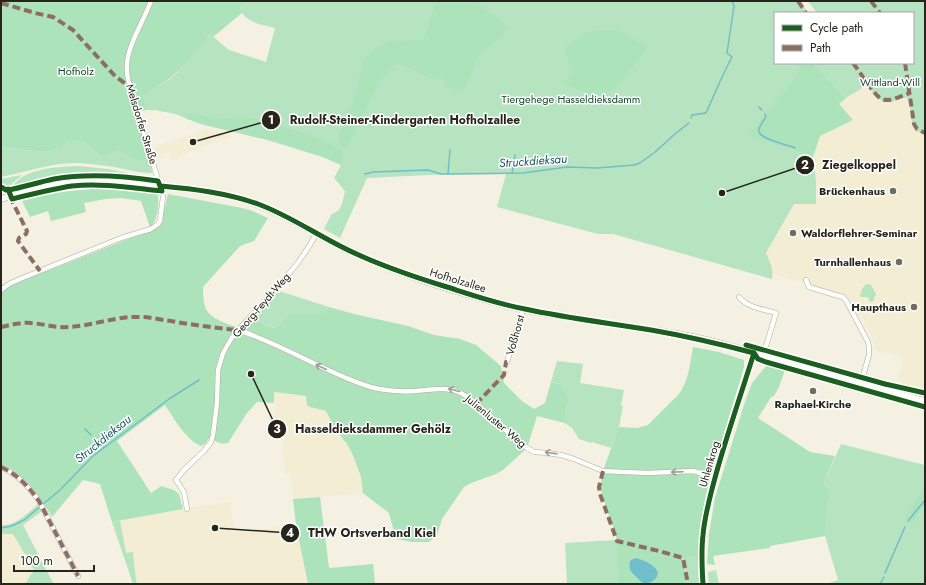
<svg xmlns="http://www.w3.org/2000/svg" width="926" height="585" font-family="Jost,sans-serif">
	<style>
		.built { fill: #f2edd3 }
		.green { fill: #b7e4c0 }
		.forest { fill: #ace3bb; fill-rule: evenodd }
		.water { fill: #70bec9 }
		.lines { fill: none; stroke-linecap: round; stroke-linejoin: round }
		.stream { stroke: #70bec9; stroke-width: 1.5 }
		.street-casing { stroke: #acaa9e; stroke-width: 5.5 }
		.secondary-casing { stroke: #acaa9e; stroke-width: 7 }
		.street { stroke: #fdfdfb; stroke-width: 4.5 }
		.secondary { stroke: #fdfdfb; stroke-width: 6 }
		.quiet { stroke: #8d6e63; stroke-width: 4; stroke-dasharray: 8 4; stroke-linecap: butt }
		.cycleway-casing { stroke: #fff; stroke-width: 8 }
		.cycleway { stroke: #1b5e20; stroke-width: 5 }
		.oneway { stroke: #9d9c96 }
		.poi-dot { fill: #6f6c61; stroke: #fff; stroke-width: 1.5 }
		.labels { text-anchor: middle; stroke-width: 3; stroke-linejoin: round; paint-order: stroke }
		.park-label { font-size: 11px; fill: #19442c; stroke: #fff }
		.street-label { font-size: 11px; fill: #27251b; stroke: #fff }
		.poi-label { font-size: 11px; font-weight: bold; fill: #27251b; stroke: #fff; text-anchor: end }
		.water-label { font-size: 12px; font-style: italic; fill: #185561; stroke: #fff }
		.leader { fill: none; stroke: #27251b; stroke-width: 1.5 }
		.callout-dot { fill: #27251b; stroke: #fff; stroke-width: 1.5 }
		.mark-label { font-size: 12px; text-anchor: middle; font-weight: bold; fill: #fff }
		.callout-label { font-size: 12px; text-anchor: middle; font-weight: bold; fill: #27251b; stroke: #fff; stroke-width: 3; stroke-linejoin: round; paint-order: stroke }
	</style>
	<rect width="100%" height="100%" fill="#f4f1e2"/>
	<path class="built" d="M867,85L874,94L891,102L902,98H907L909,100L913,127L917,131L925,135V391L897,383L904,358L876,350L875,344L863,318L858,315L848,296L773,274V268L766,253L794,204L816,182L813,157L820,136L852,120L839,104L846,98Z
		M207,129L232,136L179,156V159L172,161L169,152L156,156L154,147Z
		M274,392L307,396V405L316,409L326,410L335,429L347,444L353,455L361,477L363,493L293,499L291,474H285L282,436H276Z
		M229,502L235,533L296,525L308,584H137L135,572L133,553H126L120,521L183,509Z
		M1,532L3,534H13L34,570L25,584H1Z"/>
	<path class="green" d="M243,1H800L808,13H775V63H800L796,75L749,136L813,157L816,182V204H794L766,253C770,262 774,269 772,279L613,234H598L497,207L506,174L428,175L367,178L340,238L324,229L331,215L339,210L342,204L345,191L334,178L341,165L323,157L268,140L201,124L175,114L155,110H147L143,96C151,90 161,85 170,79C185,66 197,49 210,34L229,50L266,62L275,28C262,25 246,23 240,9Z
		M808,1H925V135L917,131L913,127L909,101L907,98H902L891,102H883L874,94L867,85L846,98L813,63H913V13H817Z
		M1,141L3,147L23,150L46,152L59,149L70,141L84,142L101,156L117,150L132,159L151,163L152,173C139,173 126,169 113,167C102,165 90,164 79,163C52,162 27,172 1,177Z
		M78,166C88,167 99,168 109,169C123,172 136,176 150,177L149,178C132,177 114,175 96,175C68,175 39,180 13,189L12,187C24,168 57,167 78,166Z
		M22,175L8,187L5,188L1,186V179Z
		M866,284L871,285L876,294L874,298V301L870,302L868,297H862L860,296L862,289Z
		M279,291L329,307L322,314H290L284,318L280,324L273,328L253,319Z
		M557,361L583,364L580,383L624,390L621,405L623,406L619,427L611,448L592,442L591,443L579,439L572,428L565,423V412L569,399L561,384L551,382Z
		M841,444L925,465V483L918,497L912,524L925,505V584H829V583L838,580L825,536L830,491L824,483Z
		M38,504L42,511L23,525L51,579L54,584H25L34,570L13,534H3L1,532V525C16,526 28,513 38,504Z
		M120,521L126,553L133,552L135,572L137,584H133L112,522Z
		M617,540L618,584H567L565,543Z
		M683,557L698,558L700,584H686Z
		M716,570L719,584H709L708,572Z"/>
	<path class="forest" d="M1,1H243L240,9L242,13L213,37L210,34L190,59L179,70L169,79L143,96L147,110L137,112L151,163L132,159L117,150L108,155L101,156L84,142L70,141L59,149L46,152L23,150L3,147L1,141Z
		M436,1H473L509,26L501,38L479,54L465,88L462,91L454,90L445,86V81L440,78H437L434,80L401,64L392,66L380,80L346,149L340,145L339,134L351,108L365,58L373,50L389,41L423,40Z
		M618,30L623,32L635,40L649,47L617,87L596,99L564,83L573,72L565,53L566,47L585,33L592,31Z
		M800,63H813L846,98L839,104L853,120L820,136L813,157L748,136L796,75Z
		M186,113C198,115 210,118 222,118C232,119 243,117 253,119C266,121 335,141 341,150C344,155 342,160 341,165L323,157L268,140L201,124L185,118Z
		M103,188L158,193C158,201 159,210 156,217C155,222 152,224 151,229L162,219L168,194L237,207L250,210L268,218L254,241L240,246L203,287C203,294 203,302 206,309C211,320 233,326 244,329L253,319L273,328L280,324L284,318L290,314H322L329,307L354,314L408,326L434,335L460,339L476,345L501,366L504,383L522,401L534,409L545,403L551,382L561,384L569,399L565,412V423L537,416L527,448L503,470L496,474L471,483L464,487L442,519L437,535L429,542H412L396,539L389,513L363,493L361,477L353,455L347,444L335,429L326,411L310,407L307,405L306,396L274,392V403L257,402L247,413L228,443C219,445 217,441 209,438L206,443L202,446C188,443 173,417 165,405L117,441L151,493L161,486L174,490L179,494L183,509L112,522L100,484L83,480L52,517C40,496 24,473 1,464V294L6,288L14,284L151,230L141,201L121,198L105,199L84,203L86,212L51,221L48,211L30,217L22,201L46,194L61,192Z
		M693,347L719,352L744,360V367L707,490C702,513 699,535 698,558L683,557L686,584H618L616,534L607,511L601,489V482L605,465L619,427L637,428L648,425L679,394C689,380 690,363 693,347ZM636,558L648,563V584C639,582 630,574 629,564Z
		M767,365L785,370L779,387L774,396L771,397L758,418L810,452L835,456L824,483L830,491L825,536L770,546V548L713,556L715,565L707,564L709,534L715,498L744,405L752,383Z
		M925,483V505L912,524L904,519L918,497Z
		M320,497L329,568L373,564L375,584H308L296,525L293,499Z"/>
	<path class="water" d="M636,558C643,560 651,563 656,569C662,576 651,585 643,583C640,581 636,577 633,574C629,569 628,565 631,560Z"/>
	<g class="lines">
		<path class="stream" d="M759,107L762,110
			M765,114L766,117C763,121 758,127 759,132C761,139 788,145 795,148
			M691,118L692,115L706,113C715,94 722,75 732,57L727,53L734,6L732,1
			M512,173L515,155
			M365,174L373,172L428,170L441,174L523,173L567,167L597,168L634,165L640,163L655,152L675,134L689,123
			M448,174L450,150
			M85,429L91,435
			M94,438L103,447
			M908,521L925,500
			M1,528L12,526L24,520L60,490L93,456L169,399L199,380
			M885,573L905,527
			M880,584L884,577"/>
		<defs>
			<path id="street" d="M806,280L809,287L839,296L843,297L847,302L868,342L869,347V355L861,383
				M1,290L9,284L20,279L121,238L151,229L158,224L160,221L163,197L162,193L130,87C129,82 127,77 127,71C125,48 143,23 151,1
				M739,297C748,308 763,309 776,313L763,356
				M238,330C275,342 308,362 344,377C356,382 367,387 379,389C391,391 404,392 416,391C433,390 451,385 466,396L524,446L534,452L548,453L561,455L574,459L603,471L648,473L693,471L715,477
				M507,362L523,309
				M1,467C17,474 29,487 39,501L78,576
				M187,509L184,492L176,480L184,470L204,451L211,442L213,435L217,403L218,370L223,353L231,339L238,330L268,298L297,264L310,245L316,234
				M703,584C702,568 701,552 703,535C705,512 712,489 718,467C729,429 742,391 754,353"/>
			<path id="secondary" d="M1,199C12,196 22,191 33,188C57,181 84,178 109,180C127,181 144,184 162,186C195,190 230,193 261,206C290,217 315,234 343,248C392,272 445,288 497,303C564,321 634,324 702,339C777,357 850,381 925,401"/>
		</defs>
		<use href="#street" class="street-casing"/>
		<use href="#secondary" class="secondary-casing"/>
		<use href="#street" class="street"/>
		<use href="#secondary" class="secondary"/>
		<path class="quiet" d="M798,1L806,13
			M871,1L880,13
			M1,3L35,13L53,17L73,30L115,76L130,87
			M853,63C860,72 872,92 880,98C883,100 886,100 889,100C896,99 903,95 910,93
			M905,63L914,124L917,129L925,133
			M11,196L13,203L27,231L26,234L19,238L18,241L40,271
			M1,327C11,325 21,322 31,323C44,324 55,328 68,327C92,326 115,316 140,317C151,317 161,320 171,321C193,325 215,328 238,330
			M476,404L504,375L506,362H507
			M1,467C17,474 29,487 39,501L78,576
			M603,471L599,487L600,494L617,541L659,551L683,558L688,584"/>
		<defs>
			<path id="cycleway" d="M161,186C194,189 227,193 258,204C288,215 314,233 342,247C375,264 411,276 447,287C472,295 498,304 525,309C566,318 609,323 651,330C686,336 720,344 754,353
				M1,187L6,190L8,189L12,199C32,194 52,189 72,186C102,183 132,188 162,191L158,181C124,176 89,173 54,179C39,182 24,187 9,190
				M746,345L885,384L925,393
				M754,353L758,359L766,362L925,407
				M703,584C702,568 701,552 703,535C705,512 712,489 718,467C729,429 742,391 754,353"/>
		</defs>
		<use href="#cycleway" class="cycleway-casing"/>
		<use href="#cycleway" class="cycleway"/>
	</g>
	<defs><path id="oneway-shaft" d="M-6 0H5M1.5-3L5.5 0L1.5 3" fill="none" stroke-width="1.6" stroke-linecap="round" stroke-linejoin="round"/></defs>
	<g class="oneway">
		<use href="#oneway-shaft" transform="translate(321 367) rotate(-155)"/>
		<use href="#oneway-shaft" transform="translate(454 390) rotate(-166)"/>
		<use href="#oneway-shaft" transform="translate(551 453) rotate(-172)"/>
		<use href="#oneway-shaft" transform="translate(677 472) rotate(178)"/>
	</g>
	<g class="poi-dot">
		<circle cx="893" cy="191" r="4"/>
		<circle cx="793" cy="233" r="4"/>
		<circle cx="899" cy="262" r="4"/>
		<circle cx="914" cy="307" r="4"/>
		<circle cx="813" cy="391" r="4"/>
	</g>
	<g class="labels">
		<g class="park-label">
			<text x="76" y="75">Hofholz</text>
			<text x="890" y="86">Wittland-Will</text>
			<text x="571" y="103">Tiergehege Hasseldieksdamm</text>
		</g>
		<g class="street-label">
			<text transform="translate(142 124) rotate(73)" y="4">Melsdorfer Straße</text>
			<text transform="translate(458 280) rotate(17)" y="4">Hofholzallee</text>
			<text transform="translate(261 305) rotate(-49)" y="4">Georg-Feydt-Weg</text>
			<text transform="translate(515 335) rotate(-74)" y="4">Voßhorst</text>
			<text transform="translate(496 421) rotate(40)" y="4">Julienluster Weg</text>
			<text transform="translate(709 464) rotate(-74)" y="4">Uhlenkrog</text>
		</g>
		<g class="poi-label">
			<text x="885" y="195">Brückenhaus</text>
			<text x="801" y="237" text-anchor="start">Waldorflehrer-Seminar</text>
			<text x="891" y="266">Turnhallenhaus</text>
			<text x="906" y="311">Haupthaus</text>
			<text x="813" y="408" text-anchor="middle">Raphael-Kirche</text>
		</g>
		<g class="water-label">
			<text transform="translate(533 161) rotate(-4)" y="4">Struckdieksau</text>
			<text transform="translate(103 439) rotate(-39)" y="4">Struckdieksau</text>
		</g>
	</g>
	<path class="leader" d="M193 142L271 120M722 193L805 165M251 374L277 429M215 528L290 533"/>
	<g class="callout-dot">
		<circle cx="193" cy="142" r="4"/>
		<circle cx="722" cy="193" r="4"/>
		<circle cx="251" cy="374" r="4"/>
		<circle cx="215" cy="528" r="4"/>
		<circle cx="271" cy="120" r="10"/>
		<circle cx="805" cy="165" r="10"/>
		<circle cx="277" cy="429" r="10"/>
		<circle cx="290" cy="533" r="10"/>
	</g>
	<g class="mark-label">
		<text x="271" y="124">1</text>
		<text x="805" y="169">2</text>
		<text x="277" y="433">3</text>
		<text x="290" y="537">4</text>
	</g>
	<g class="callout-label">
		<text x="405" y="124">Rudolf-Steiner-Kindergarten Hofholzallee</text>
		<text x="859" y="169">Ziegelkoppel</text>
		<text x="373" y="433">Hasseldieksdammer Gehölz</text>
		<text x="372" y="537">THW Ortsverband Kiel</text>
	</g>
	<rect width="926" height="585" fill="none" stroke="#27251b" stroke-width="4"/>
	<rect x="774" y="12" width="140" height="52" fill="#ffffff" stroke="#a9a8a4"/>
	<rect x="782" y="25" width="20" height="6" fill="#1b5e20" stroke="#a9a8a4"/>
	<text x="810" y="32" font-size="12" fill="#27251b">Cycle path</text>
	<rect x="782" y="45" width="20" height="6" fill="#8d6e63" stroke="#a9a8a4"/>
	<text x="810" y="52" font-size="12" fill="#27251b">Path</text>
	<path d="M14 565v6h80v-6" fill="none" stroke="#27251b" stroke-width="2"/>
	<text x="20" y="565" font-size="12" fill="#27251b" stroke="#ffffff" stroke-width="3" paint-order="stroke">100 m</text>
</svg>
